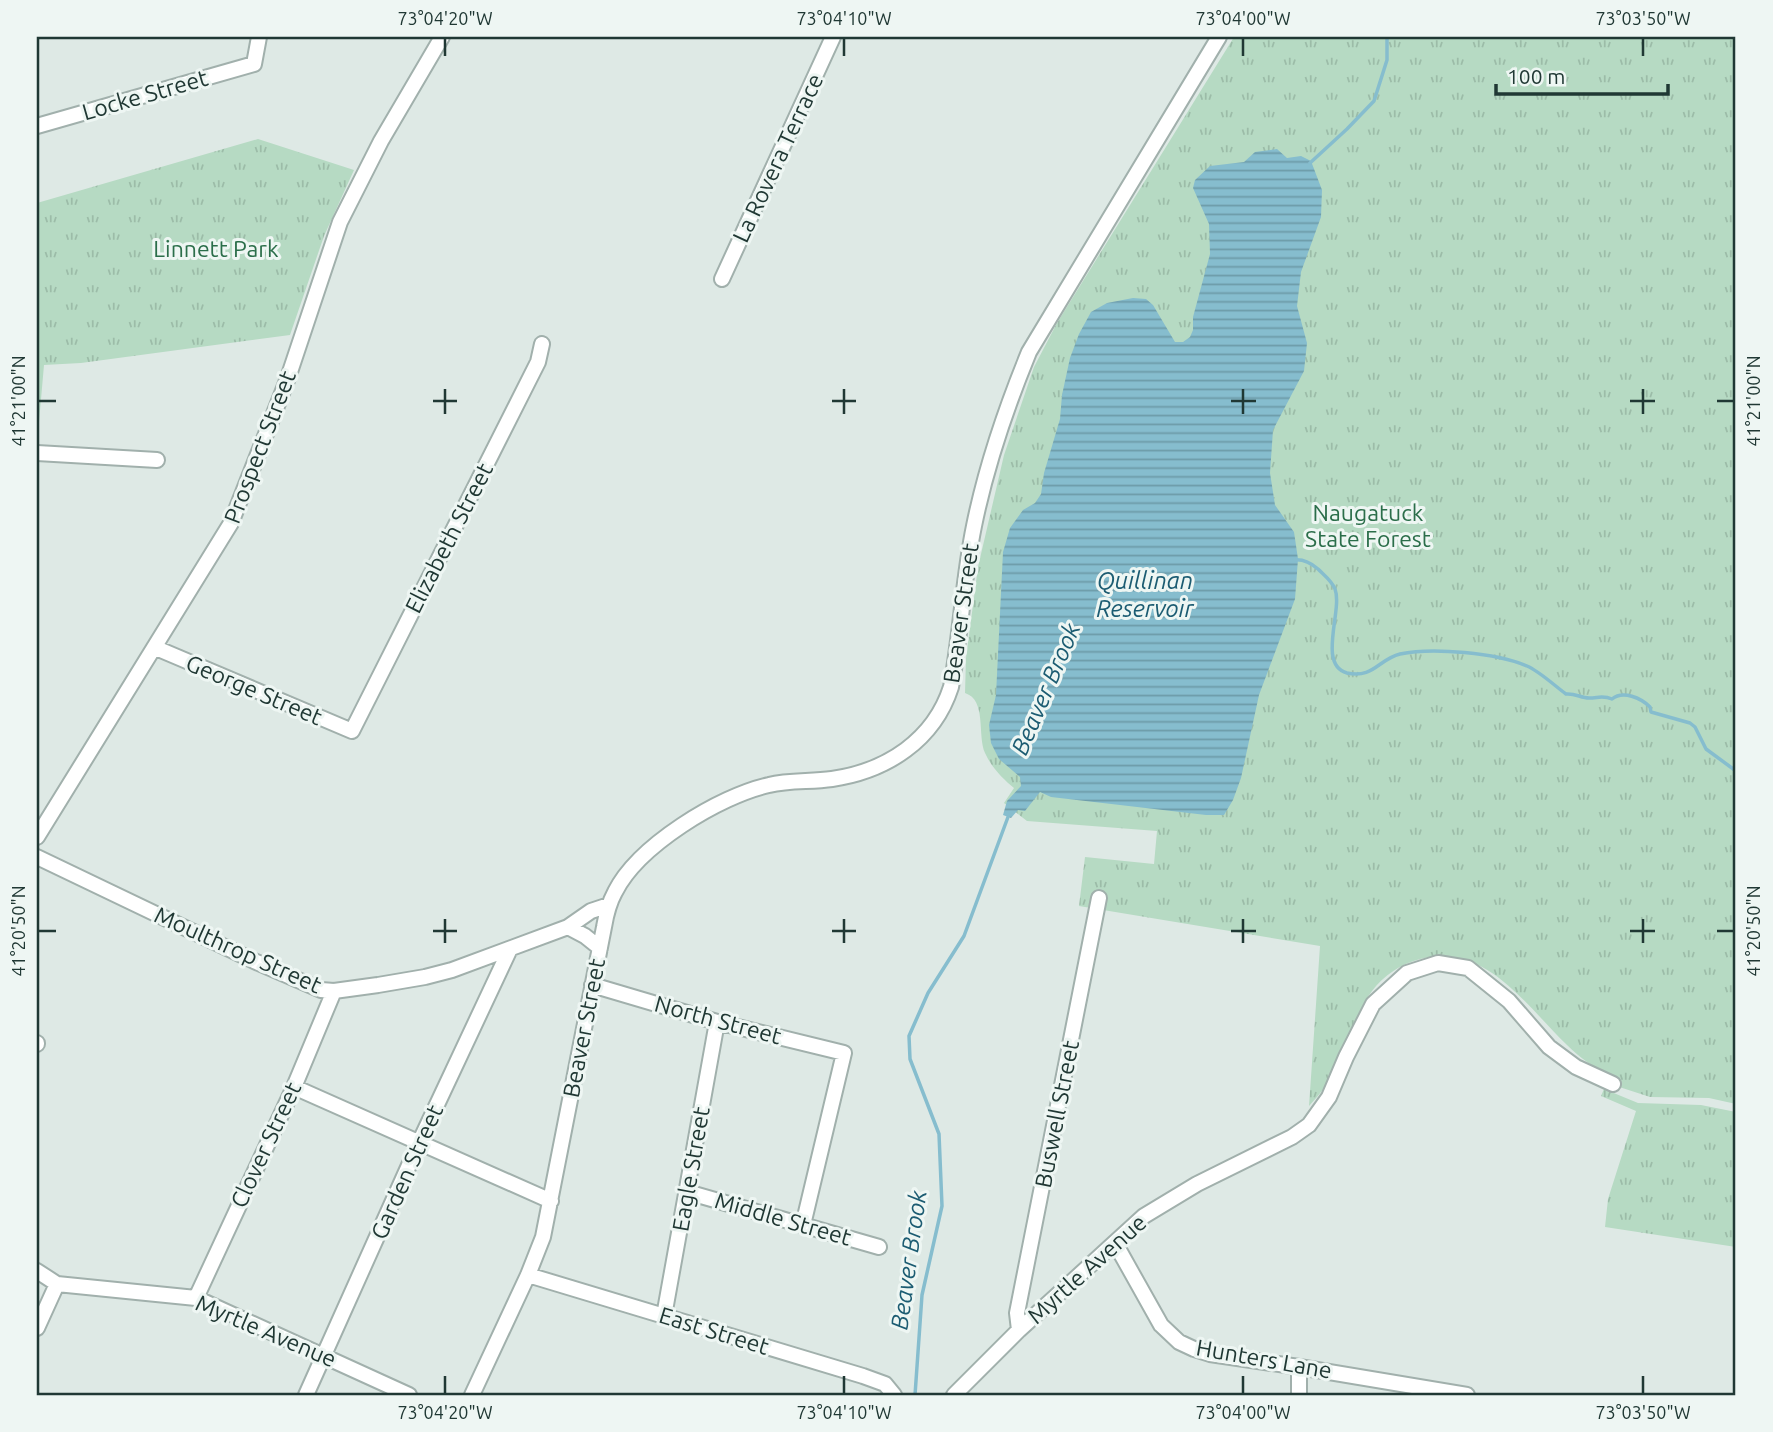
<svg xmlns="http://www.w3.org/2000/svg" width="1773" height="1432" font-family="Ubuntu,sans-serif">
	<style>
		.park { fill: url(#park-tufts) }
		.water { fill: url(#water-rules) }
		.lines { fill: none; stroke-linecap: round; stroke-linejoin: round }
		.stream { stroke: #86bdce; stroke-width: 3.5 }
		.minor-casing { stroke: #a1b0ac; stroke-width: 18 }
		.minor { stroke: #fff; stroke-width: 14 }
		.ticks { fill: none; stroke: #203834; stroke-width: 2.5 }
		.labels { text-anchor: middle; stroke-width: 6; stroke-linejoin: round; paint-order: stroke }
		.street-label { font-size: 23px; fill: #203834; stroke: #eef6f3 }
		.park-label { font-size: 23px; fill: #2b6e4a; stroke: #eef6f3 }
		.water-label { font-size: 24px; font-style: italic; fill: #1c5c72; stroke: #eef6f3 }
		.neatline { fill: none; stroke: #203834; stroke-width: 2.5 }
		.ticks-label { font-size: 18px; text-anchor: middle; fill: #203834 }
	</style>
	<defs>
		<pattern id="park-tufts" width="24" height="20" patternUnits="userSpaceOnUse" patternTransform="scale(1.75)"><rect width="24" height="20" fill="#b6dac3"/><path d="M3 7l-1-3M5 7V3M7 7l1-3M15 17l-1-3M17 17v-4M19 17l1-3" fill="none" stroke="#9cbca8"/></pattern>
		<pattern id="water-rules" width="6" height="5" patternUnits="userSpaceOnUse" patternTransform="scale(1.75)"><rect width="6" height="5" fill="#86bdce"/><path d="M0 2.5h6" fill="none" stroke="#6d9ba8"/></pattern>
	</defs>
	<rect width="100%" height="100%" fill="#dee9e5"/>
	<path class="park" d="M1234,37H1736V1104L1709,1098L1650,1097L1607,1083L1610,1077C1595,1068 1580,1058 1567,1045C1526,1006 1485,941 1420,959C1401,964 1384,975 1372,991C1356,1012 1350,1039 1339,1063C1331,1080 1321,1093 1309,1106L1320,946L1079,906L1085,857L1154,864L1157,831L1027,821L1004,803L1014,788C1003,779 991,767 985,753C977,735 987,700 965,693L966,658L978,567L1004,455L1034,367L1057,323Z
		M258,139L354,170L324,236L290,335L81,363L44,365L37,445V203Z
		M1604,1089L1638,1103L1701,1105L1736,1112V1247L1605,1227L1608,1199L1636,1111L1601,1096Z"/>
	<path class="water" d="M1277,149L1287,158L1301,156L1311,161L1322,190L1321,217L1301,272L1297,306L1307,343L1304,371L1273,430L1270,473L1275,505L1294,532L1298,559L1295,599L1259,695L1241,778L1233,800L1224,815H1206L1051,797L1040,792L1025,811L1018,810L1011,818L1003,815L1007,801L1021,786L1020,777L999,759L991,743L989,725L996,695L1003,552L1010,528L1023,510L1035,503L1041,494L1044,473L1060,419L1062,395L1070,358L1079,334L1091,312L1107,303L1133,298L1146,299L1153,305L1175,342H1183L1190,337L1193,330V317L1210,254L1209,224L1193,188L1195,180L1210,166L1244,162L1255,152Z"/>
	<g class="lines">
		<path class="stream" d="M1310,163L1347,129L1374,101L1387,60V37
			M1294,560C1303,559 1311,563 1318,569C1324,575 1332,581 1335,589C1343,610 1317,665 1347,673C1373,679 1379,659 1400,654C1433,647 1497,653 1527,666C1539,671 1555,686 1566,694C1575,693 1581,698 1589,698C1598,698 1603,695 1612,699C1623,690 1641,698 1650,707L1651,712L1690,723L1695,727L1706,749L1736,771
			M915,1395L922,1295L942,1206L939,1134L910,1059L909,1036L928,993L964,936L1008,817"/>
		<defs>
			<path id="minor" d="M37,126L254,64L259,37
				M722,279L833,37
				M37,453L157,460
				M156,648L352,731L538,362L542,344
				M37,837L231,523L288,378L340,222L381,141L442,37
				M37,857L254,961L321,990L334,991L378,985L425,977L452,970L568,927L591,911L609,905
				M568,927L585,936L600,948
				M592,985L717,1022L844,1053L803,1225
				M37,1044V1043
				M294,1087L551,1201
				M687,1192L879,1247
				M1115,1243L1161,1325L1179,1342L1194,1349L1210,1354L1299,1367L1467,1395
				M37,1271L57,1284L196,1298L409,1395
				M528,1275L863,1376L885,1384L894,1395
				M196,1298L294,1087L334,991
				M664,1316L717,1022
				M37,1328L57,1284
				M1019,1330L1017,1313L1099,898
				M1299,1367V1395
				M306,1395L419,1143L510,949
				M472,1395L528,1275L543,1237L604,927C606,915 609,903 615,892C638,846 719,796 769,785C789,780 811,782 832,779C887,771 934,740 951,687C961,634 963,579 974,526C986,467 1006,408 1029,352L1219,37
				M954,1395L1019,1330L1144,1216L1197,1184L1292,1137L1309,1125L1329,1097L1346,1057L1373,1004L1407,973L1438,963L1468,968L1509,1001L1549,1047L1576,1067L1613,1084"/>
		</defs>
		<use href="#minor" class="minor-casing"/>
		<use href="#minor" class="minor"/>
	</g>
	<path class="ticks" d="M445,38V56M844,38V56M1243,38V56M1643,38V56M445,389V414M844,389V414M1243,389V414M1643,389V414M38,401H56M433,401H457M832,401H856M1231,401H1256M1630,401H1655M1717,401H1734M445,919V943M844,919V943M1243,919V943M1643,919V943M38,931H56M433,931H457M832,931H856M1231,931H1256M1630,931H1655M1717,931H1734M445,1376V1394M844,1376V1394M1243,1376V1394M1643,1376V1394"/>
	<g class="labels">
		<g class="street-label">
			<text transform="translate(145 95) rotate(-16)" y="8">Locke Street</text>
			<text transform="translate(778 158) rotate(-65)" y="8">La Rovera Terrace</text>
			<text transform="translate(260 447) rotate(-69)" y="8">Prospect Street</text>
			<text transform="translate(449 538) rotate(-63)" y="8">Elizabeth Street</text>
			<text transform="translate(961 613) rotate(-82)" y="8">Beaver Street</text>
			<text transform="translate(254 690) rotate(23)" y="8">George Street</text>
			<text transform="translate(238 950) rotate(24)" y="8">Moulthrop Street</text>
			<text transform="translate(718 1020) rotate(15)" y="8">North Street</text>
			<text transform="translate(584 1028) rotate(-79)" y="8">Beaver Street</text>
			<text transform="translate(1057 1114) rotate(-79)" y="8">Buswell Street</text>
			<text transform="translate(266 1145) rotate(-65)" y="8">Clover Street</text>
			<text transform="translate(691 1169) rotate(-80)" y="8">Eagle Street</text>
			<text transform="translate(407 1172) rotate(-66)" y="8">Garden Street</text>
			<text transform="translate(783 1219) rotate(16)" y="8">Middle Street</text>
			<text transform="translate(1087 1269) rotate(-42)" y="8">Myrtle Avenue</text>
			<text transform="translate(266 1331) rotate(23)" y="8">Myrtle Avenue</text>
			<text transform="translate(714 1331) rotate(17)" y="8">East Street</text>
			<text transform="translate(1264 1359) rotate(10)" y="8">Hunters Lane</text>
		</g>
		<g class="park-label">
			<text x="216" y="257">Linnett Park</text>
			<text x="1368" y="521">Naugatuck<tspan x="1368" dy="26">State Forest</tspan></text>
		</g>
		<g class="water-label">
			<text x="1145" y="589">Quillinan<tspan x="1145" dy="28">Reservoir</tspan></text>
			<text transform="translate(1046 689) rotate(-67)" y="8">Beaver Brook</text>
			<text transform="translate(909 1260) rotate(-82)" y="8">Beaver Brook</text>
		</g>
	</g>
	<rect width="1773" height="1432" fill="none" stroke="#eef6f3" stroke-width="77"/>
	<path d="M1496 84v10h172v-10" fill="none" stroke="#203834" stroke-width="3.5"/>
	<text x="1507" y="84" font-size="21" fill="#203834" stroke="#eef6f3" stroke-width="5" paint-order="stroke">100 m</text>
	<rect x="38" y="38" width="1696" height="1356" class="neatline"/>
	<g class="ticks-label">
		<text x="445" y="25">73°04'20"W</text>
		<text x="844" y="25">73°04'10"W</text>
		<text x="1243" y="25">73°04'00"W</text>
		<text x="1643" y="25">73°03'50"W</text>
		<text transform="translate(19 401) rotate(-90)" y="6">41°21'00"N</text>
		<text transform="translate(1754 401) rotate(-90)" y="6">41°21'00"N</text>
		<text transform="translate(19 931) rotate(-90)" y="6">41°20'50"N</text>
		<text transform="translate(1754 931) rotate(-90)" y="6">41°20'50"N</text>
		<text x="445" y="1419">73°04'20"W</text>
		<text x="844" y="1419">73°04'10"W</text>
		<text x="1243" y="1419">73°04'00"W</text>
		<text x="1643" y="1419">73°03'50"W</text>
	</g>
</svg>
